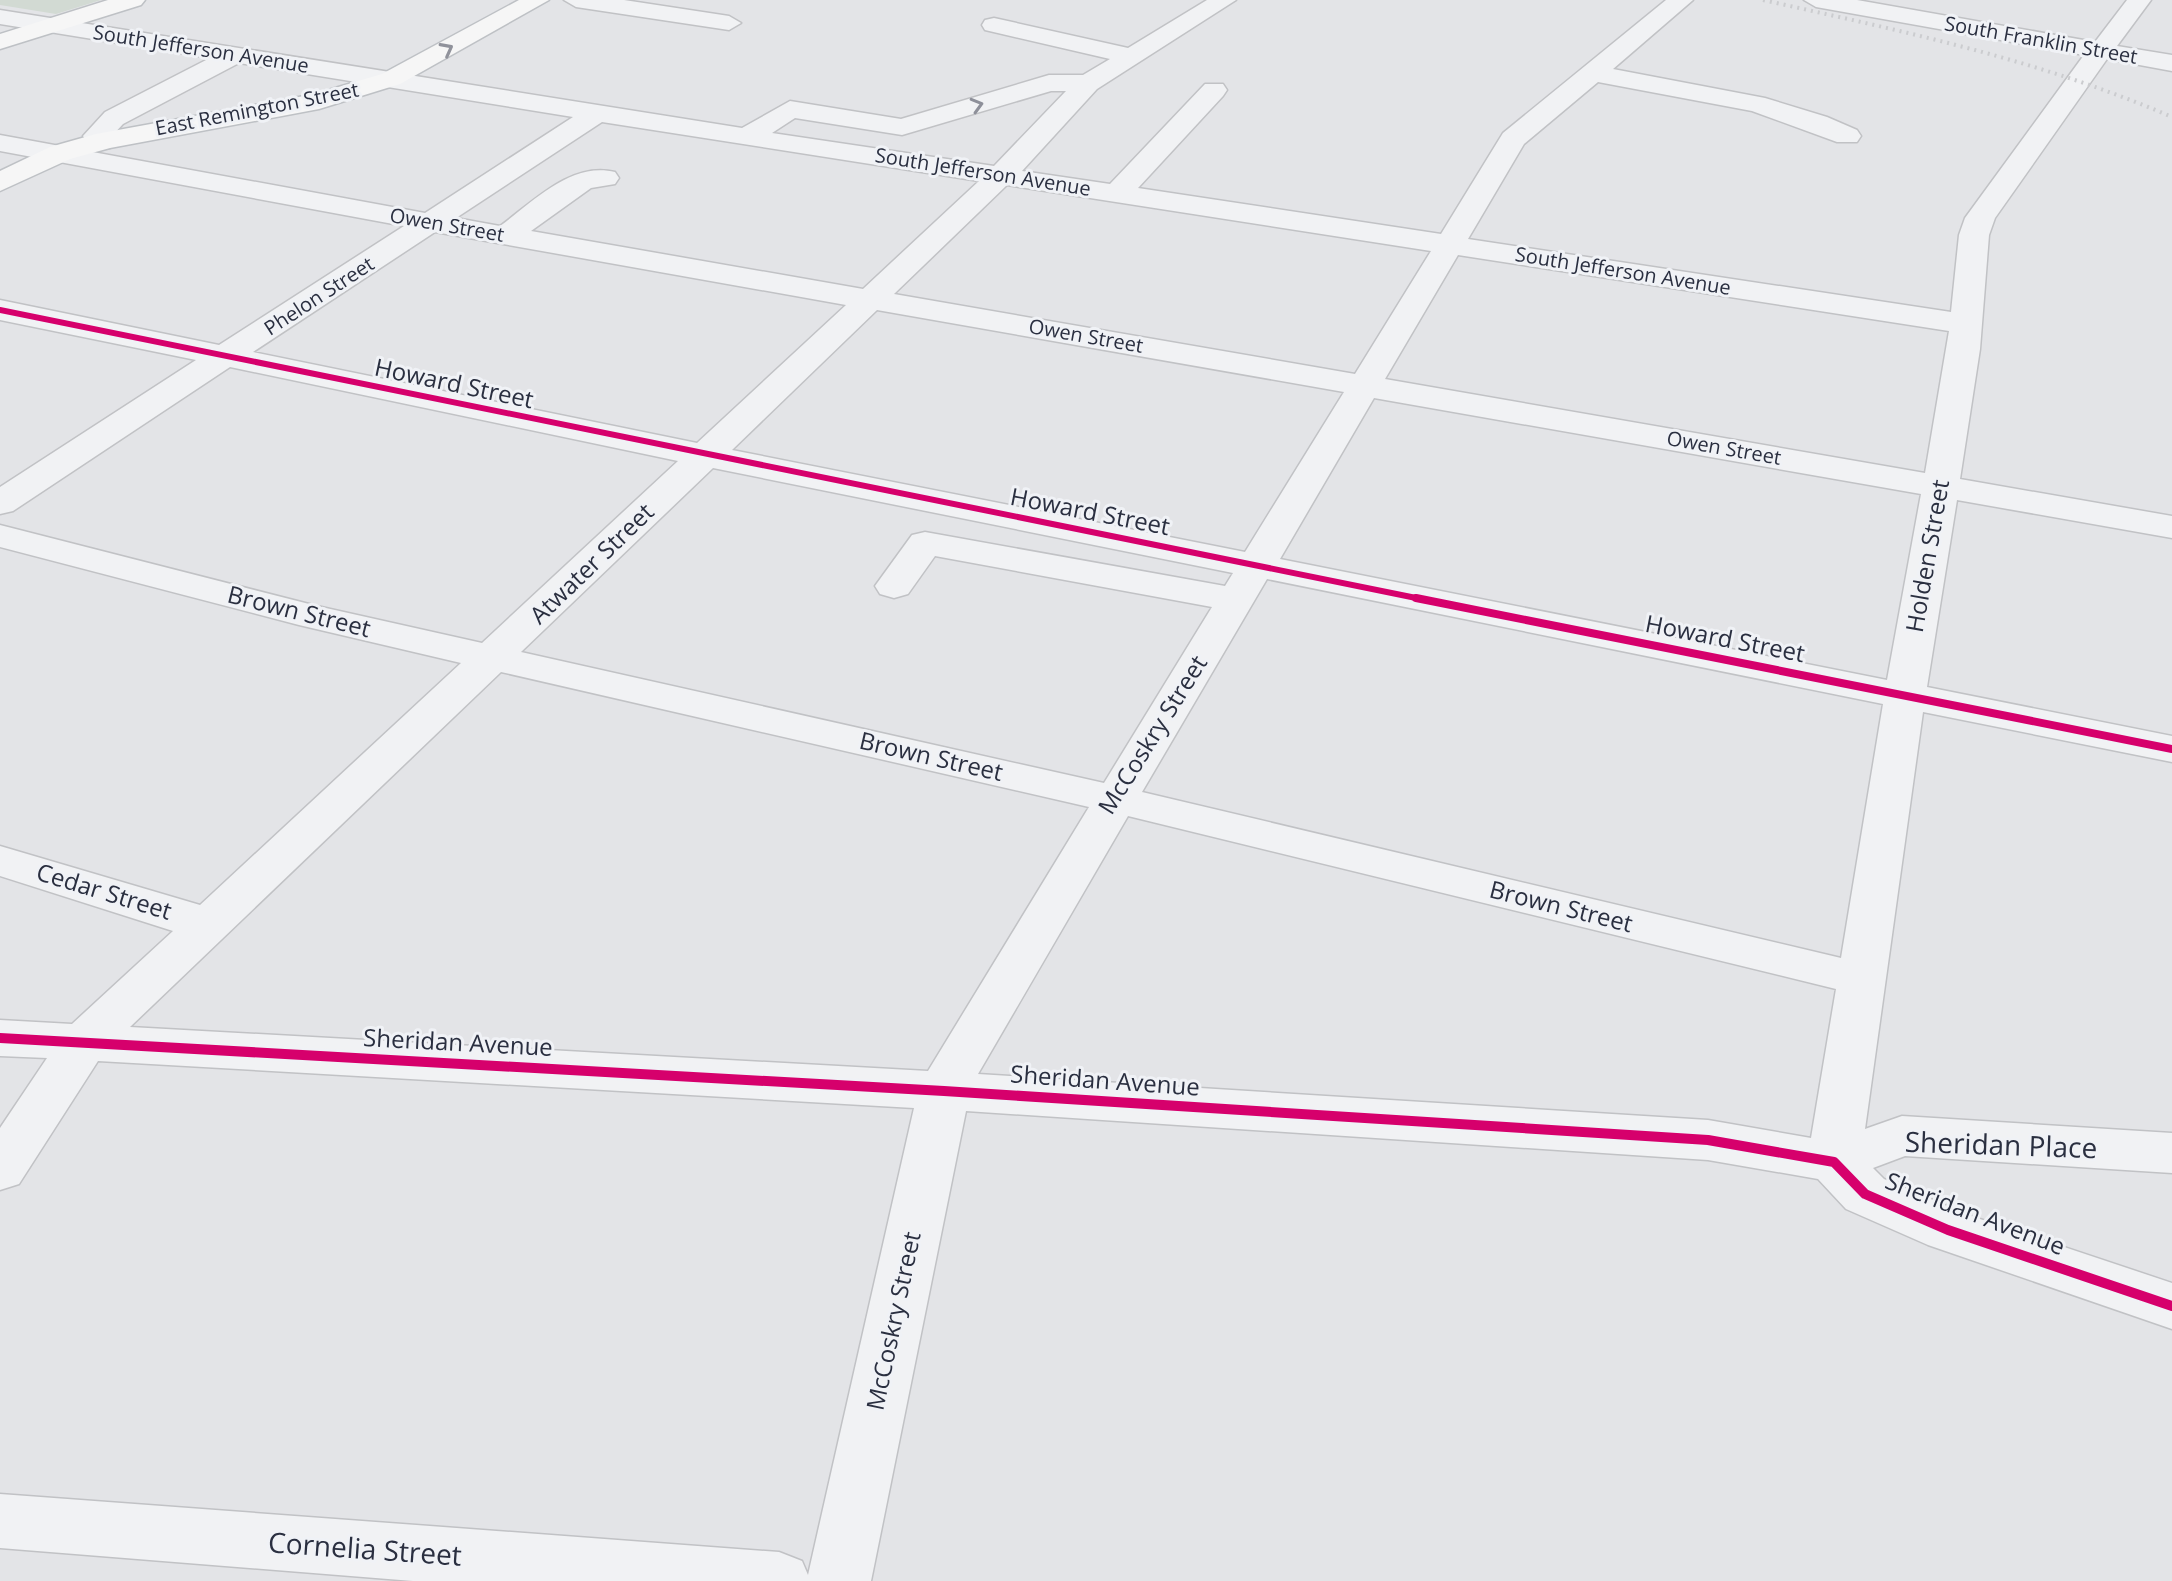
<svg xmlns="http://www.w3.org/2000/svg" width="2172" height="1581" font-family="'Open Sans',sans-serif">
	<style>
		.green { fill: #d2dad3 }
		.lines { fill: none; stroke-linecap: round; stroke-linejoin: round }
		.minor-casing { stroke: #c1c2c5; stroke-width: 3 }
		.major-casing { stroke: #bec1c5; stroke-width: 3 }
		.minor { fill: #f1f2f4; fill-rule: evenodd }
		.major { fill: #f6f6f6; fill-rule: evenodd }
		.rail { stroke: #cbcccf; stroke-width: 4; stroke-dasharray: 2 5; stroke-linecap: butt }
		.cycleway-far2-casing { stroke: #f0f2f6; stroke-width: 10 }
		.cycleway-far1-casing { stroke: #f0f2f6; stroke-width: 13 }
		.cycleway-casing { stroke: #f0f2f6; stroke-width: 15 }
		.cycleway-far2 { stroke: #d6006c; stroke-width: 6 }
		.cycleway-far1 { stroke: #d6006c; stroke-width: 8 }
		.cycleway { stroke: #d6006c; stroke-width: 10 }
		.oneway { stroke: #90929b }
		.oneway2 { stroke: #8e909a }
		.labels { text-anchor: middle; stroke-width: 6; stroke-linejoin: round; paint-order: stroke }
		.far-street-label { font-size: 20px; fill: #2a2f40; stroke: #f0f2f6 }
		.street-label { font-size: 24px; fill: #2a2f40; stroke: #f0f2f6 }
		.near-street-label { font-size: 28px; fill: #2a2f40; stroke: #f0f2f6 }
	</style>
	<rect width="100%" height="100%" fill="#e3e4e7"/>
	<path class="green" d="M0,0H101L56,14L0,5Z"/>
	<g class="lines">
		<defs>
			<path id="minor" d="M564,0H624L729,16L741,23L729,30L576,7Z
				M1207,0H1236L1097,89L1022,171L1110,184L1205,84H1223L1227,90L1223,96L1138,188L1441,234L1503,133L1666,0H1693L1613,69L1765,98L1827,117L1857,130L1861,136L1857,142H1837L1752,111L1598,82L1524,144L1468,239L1951,312L1959,235L1965,218L2084,55L1816,7L1804,0H1857L2095,42L2127,0H2151L2117,46L2172,55V71L2107,59L1995,218L1989,235L1980,349L1960,479L2172,516V538L1957,500L1927,687L2172,736V762L1923,712L1865,1129L1902,1116L2172,1133V1173L1905,1156L1873,1168L1884,1179L1968,1215L2172,1283V1329L1928,1245L1846,1209L1818,1179L1708,1160L966,1111L871,1581H413L0,1548V1494L779,1552L802,1561L808,1575L914,1108L98,1061L19,1184L0,1190V1128L47,1058L0,1056V1020L72,1024L173,931L0,876V846L200,905L461,663L299,625L0,547V525L317,606L482,643L678,461L230,367L13,511L0,514V487L196,360L0,320V300L219,345L404,226L0,151V135L425,213L573,117L239,63L123,124L111,137L114,142L110,148H90L83,136L105,112L210,58L0,24V10L742,128L790,101L901,119L1049,75H1083L1110,59L985,30L982,25L985,20L994,18L1128,48ZM1051,91H1066L994,166L772,133L795,118L902,135ZM602,122L979,181L863,289L531,231L591,188L615,184L619,178L615,172C571,161 533,202 500,226L456,218ZM1007,185L1431,251L1355,374L894,294ZM435,232L846,305L697,443L253,352ZM1458,255L1949,331L1925,473L1385,379ZM877,310L1344,392L1245,552L732,450ZM1374,398L1921,494L1887,680L1280,559ZM713,468L1233,573L1225,586L925,532L912,535L875,586L880,594L894,598L908,594L935,556L1212,607L1104,783L521,652ZM1267,579L1883,704L1841,958L1142,792ZM501,672L1089,807L928,1071L130,1027ZM1128,816L1836,989L1811,1138L1708,1120L978,1074Z"/>
			<path id="major" d="M108,0H145L141,5L0,49V34Z
				M519,0H549L400,84L319,109L110,148L70,159L0,191V171L50,147L96,134L315,94L382,74Z"/>
		</defs>
		<use href="#minor" class="minor-casing"/>
		<use href="#major" class="major-casing"/>
		<use href="#minor" class="minor"/>
		<use href="#major" class="major"/>
		<path class="rail" d="M1763,0C1902,31 2040,60 2172,117"/>
		<defs>
			<path id="cycleway-far2" d="M0,310L1426,600"/>
			<path id="cycleway-far1" d="M1416,598L2172,749"/>
			<path id="cycleway" d="M0,1038L944,1091L1708,1140L1834,1162L1865,1194L1948,1230L2172,1306"/>
		</defs>
		<use href="#cycleway-far2" class="cycleway-far2-casing"/>
		<use href="#cycleway-far1" class="cycleway-far1-casing"/>
		<use href="#cycleway" class="cycleway-casing"/>
		<use href="#cycleway-far2" class="cycleway-far2"/>
		<use href="#cycleway-far1" class="cycleway-far1"/>
		<use href="#cycleway" class="cycleway"/>
	</g>
	<defs><path id="oneway-chevron" d="M-2-3.5L2.5 0L-2 3.5" fill="none" stroke-width="1.6" stroke-linecap="round" stroke-linejoin="round" transform="scale(2)"/></defs>
	<use class="oneway" href="#oneway-chevron" transform="translate(447 49) rotate(-28)"/>
	<use class="oneway2" href="#oneway-chevron" transform="translate(977 105) rotate(-16)"/>
	<g class="labels">
		<g class="far-street-label">
			<text transform="translate(2041 40) rotate(10)" y="7">South Franklin Street</text>
			<text transform="translate(201 49) rotate(9)" y="7">South Jefferson Avenue</text>
			<text transform="translate(257 109) rotate(-11)" y="7">East Remington Street</text>
			<text transform="translate(983 172) rotate(9)" y="7">South Jefferson Avenue</text>
			<text transform="translate(447 225) rotate(10)" y="7">Owen Street</text>
			<text transform="translate(1623 271) rotate(9)" y="7">South Jefferson Avenue</text>
			<text transform="translate(319 296) rotate(-33)" y="7">Phelon Street</text>
			<text transform="translate(1086 336) rotate(10)" y="7">Owen Street</text>
			<text transform="translate(1724 448) rotate(10)" y="7">Owen Street</text>
		</g>
		<g class="street-label">
			<text transform="translate(454 384) rotate(12)" y="8">Howard Street</text>
			<text transform="translate(1090 512) rotate(11)" y="8">Howard Street</text>
			<text transform="translate(1928 556) rotate(-80)" y="8">Holden Street</text>
			<text transform="translate(592 564) rotate(-44)" y="8">Atwater Street</text>
			<text transform="translate(299 612) rotate(14)" y="8">Brown Street</text>
			<text transform="translate(1725 639) rotate(11)" y="8">Howard Street</text>
			<text transform="translate(1153 735) rotate(-58)" y="8">McCoskry Street</text>
			<text transform="translate(931 757) rotate(13)" y="8">Brown Street</text>
			<text transform="translate(104 892) rotate(17)" y="8">Cedar Street</text>
			<text transform="translate(1561 907) rotate(14)" y="8">Brown Street</text>
			<text transform="translate(458 1043) rotate(3)" y="8">Sheridan Avenue</text>
			<text transform="translate(1105 1081) rotate(4)" y="8">Sheridan Avenue</text>
			<text transform="translate(1975 1214) rotate(21)" y="8">Sheridan Avenue</text>
			<text transform="translate(894 1321) rotate(-78)" y="8">McCoskry Street</text>
		</g>
		<g class="near-street-label">
			<text transform="translate(2001 1145) rotate(2)" y="10">Sheridan Place</text>
			<text transform="translate(365 1549) rotate(4)" y="10">Cornelia Street</text>
		</g>
	</g>
</svg>
